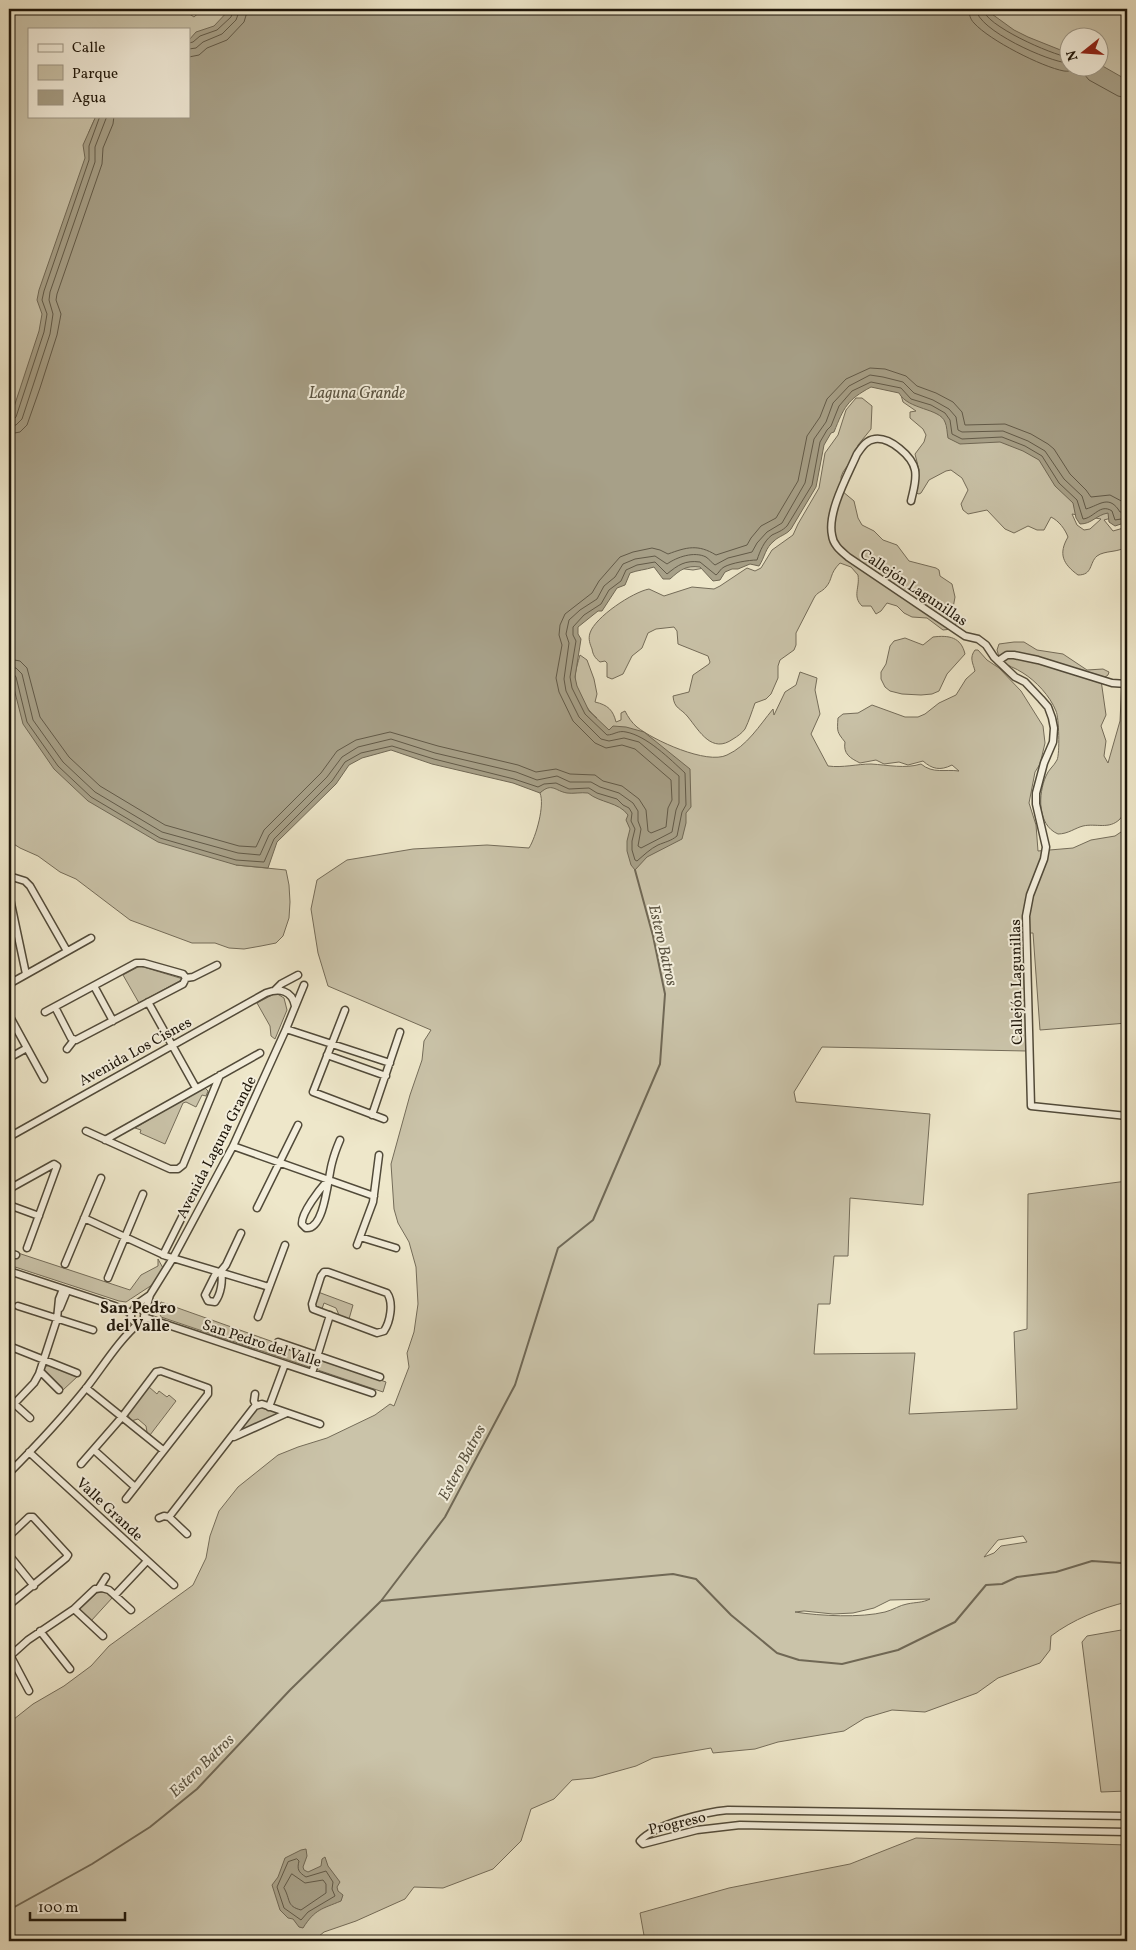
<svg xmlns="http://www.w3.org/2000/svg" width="1136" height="1950" font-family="Vollkorn,serif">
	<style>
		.green { fill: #cac3a9; stroke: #746c59; fill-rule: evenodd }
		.water { fill: #a7a088; stroke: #706855 }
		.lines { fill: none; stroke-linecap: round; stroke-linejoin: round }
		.shore { stroke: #625a48; stroke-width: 1 }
		.stream { stroke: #706855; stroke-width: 2 }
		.minor-casing { stroke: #514a39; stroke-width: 9 }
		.minor { stroke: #f4efdd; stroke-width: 6 }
		.labels { text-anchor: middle; stroke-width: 4; stroke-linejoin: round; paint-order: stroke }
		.street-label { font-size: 15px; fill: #1d1509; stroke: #f4efdd }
		.water-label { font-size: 16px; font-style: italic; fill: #5b5442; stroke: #f4efdd }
		.neighbourhood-label { font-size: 16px; font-weight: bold; fill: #1d1509; stroke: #f4efdd }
	</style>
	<rect width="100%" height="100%" fill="#eee7ca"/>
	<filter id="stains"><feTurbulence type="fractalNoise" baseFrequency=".004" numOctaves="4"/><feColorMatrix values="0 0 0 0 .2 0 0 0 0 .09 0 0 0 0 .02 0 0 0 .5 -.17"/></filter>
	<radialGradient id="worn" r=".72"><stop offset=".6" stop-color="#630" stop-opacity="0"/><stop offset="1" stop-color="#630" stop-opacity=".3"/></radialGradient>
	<path class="green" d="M9,9H182L194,17L203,9H215L217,11L218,9H1127V509L1115,517L1104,520L1113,531L1127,527V546C1119,553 1105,550 1097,556C1089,563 1093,575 1078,575C1063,564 1058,554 1068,537C1065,529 1059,521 1051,517L1044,530H1037L1028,526L1014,533L1005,529L987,510L968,514L963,510L961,504L968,490L962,478L951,470L946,471L929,480L921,493L919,494L916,493L919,470L915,454L924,442L926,435L923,429L910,418V412L916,411L903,402L899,388L865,383L710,567L693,570L653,565L626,567L576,623L572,707L597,718C586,709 576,693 575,679C575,671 578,662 580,655L587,660L594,679L597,694L595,702C608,705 613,710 616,722L621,720V713L625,711C628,717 632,723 637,727C653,740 707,765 727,755C747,746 759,726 773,709L774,715L785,692L796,685L800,672L817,678L815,690L820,714L811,734L828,766C843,768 857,764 871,764C888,765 905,769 921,764C933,774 945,769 959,771L952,765C940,771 932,769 923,761L908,765L899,762L884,764L876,760L860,763C850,758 843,754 845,742C837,732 837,732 838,718L843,714L858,713L872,705L905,717H918L925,714L939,703L956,695L966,679L975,671C973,663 969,658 975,650H978L987,660L999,668L1021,691L1043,726L1045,743L1040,764L1035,772L1029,803L1036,825L1038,851L1073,848L1091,840L1115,836L1127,828V1023L1040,1030L1033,933H1028L1022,929L1027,1051L822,1047L794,1092L796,1102L930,1114L923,1205L850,1198L848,1256H834L830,1304H818L814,1354L915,1353L909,1414L1017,1409L1014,1332L1027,1329L1028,1194L1127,1181V1602C1101,1608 1072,1620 1051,1636L1050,1650L1040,1663L998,1678L977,1693L925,1712L892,1710L865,1718L844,1731L778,1742L755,1749L713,1753L711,1748L653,1758L636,1766L593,1778L572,1780L554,1799L531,1809L521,1841L493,1869L443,1888L414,1887L405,1899L356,1921L324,1932L313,1941H9V1723L33,1704L64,1686L91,1666L109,1646L193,1585L206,1558L210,1536L219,1511L238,1487L278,1455L298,1447L327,1438L375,1415L390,1404L394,1406L409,1367L407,1353L414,1332L418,1304L416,1267L409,1242L398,1223L394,1209L391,1164L410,1095L422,1060L424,1041L431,1030L328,986L318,953L311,909L317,880L347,860L413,849L487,845L529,848C536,837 545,805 540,793L542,791L389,745L352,761L236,865L286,870L289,885L290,902L289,918L283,936L276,943L261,946L244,949L229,948L215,943H192L130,920L76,879L60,872L38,856L20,848L9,841ZM29,29H189V116L89,132L96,116H29ZM1068,38H1098V68H1068ZM1072,514L1101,519L1090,529L1084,530L1077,525ZM1023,1536L1027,1542L1001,1546L994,1553L984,1557L998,1540ZM930,1599C922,1603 916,1602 907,1604C900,1605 893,1610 885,1612C861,1618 820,1616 795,1612L804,1611L833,1614L853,1613L874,1608L890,1600Z
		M856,398H862L872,406L871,429L858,445L854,456L843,472L841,477L842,491L854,501L858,518L862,525L874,531L883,540L897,545L909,561L936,568L939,570L940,576L952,584L955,597L953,608L956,624L952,629L943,630L927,618L912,617L904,613L897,606L887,603L881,611L876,614L871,606H862C852,596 860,588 858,575L851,567L840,563C829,574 833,579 826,587C822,592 817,592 814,598L796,633V645L794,650L780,660L778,666V678L771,694L766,699L755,703C752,711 749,721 745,729C742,733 738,736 733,739C712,754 700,732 688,717C681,708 674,709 673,696L689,692L693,675L709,664L710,662L708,656L678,644L677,631L674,627L656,629L648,633L642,648L632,656L623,674L612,679L607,677V663L605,661L600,662C595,658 593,655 592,649C590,644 588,639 590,633C595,617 633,592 649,589L664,596L692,587L714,589L720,586L747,568L755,571L761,568L772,550L793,535L798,524L819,488L825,453L838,435L846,410Z
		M933,637C949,635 961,637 965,654L947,674L939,691L932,694L921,695L902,694L890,691L885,687L881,679V672L886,664L890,646L894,641L905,638L923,645Z
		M1014,642H1024L1037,650L1063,654L1087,670L1103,669L1109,672L1108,675L1101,680L1106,715L1101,726L1106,741L1104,756L1108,763L1120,721L1122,679L1125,677L1127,679C1127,701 1131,807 1120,819C1109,830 1096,823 1083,826C1075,828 1068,834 1058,834C1037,825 1038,794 1046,776C1048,770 1054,766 1057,760C1060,754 1059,717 1056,711C1050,696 1036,681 1023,673C1016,668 1007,666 1000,660L997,650L999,644Z
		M140,966L183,979L139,1003L123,975Z
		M276,993L284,998L287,1010L275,1039L271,1036L270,1026L257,1003Z
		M204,1087L208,1091L206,1096L202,1095L196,1107L186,1102L183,1103L165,1144L140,1133L141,1130L135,1128Z
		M9,1250L130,1290L141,1275L158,1266V1259L163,1268L152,1285L126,1302L119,1301L9,1265Z
		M318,1292L353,1305L349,1319L339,1315L336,1308L324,1303L322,1309L315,1305Z
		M161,1302L386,1382L383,1392L161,1317L158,1310Z
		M50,1365L78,1376L63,1390L44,1371V1367Z
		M149,1387L157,1394L159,1391L167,1397L169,1395L176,1401L150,1435L147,1432L146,1426L138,1419L131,1421L128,1415Z
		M258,1408H265L275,1411L276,1415L239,1432Z
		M101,1592H106L113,1597L91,1621L80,1609L97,1593Z
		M1127,1629V1791L1101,1792L1082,1642L1087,1636Z
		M916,1838L1127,1845V1941H645L640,1913L729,1888L850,1864Z"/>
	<path class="water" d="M230,9H985L1014,30L1028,37L1068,53V68H1098L1099,64L1127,80V522L1115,526L1109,522L1108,513C1096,515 1092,524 1080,524L1076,518L1073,503L1055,486L1039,460L1023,451L1000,442L960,444L948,438C947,433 947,426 945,422C940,408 908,410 899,393L871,387C847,400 844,407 834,432L831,433L824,445L816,487L791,529C786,535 779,536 774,541C765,548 765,557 759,566L750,564L738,569H732L725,572L720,580L713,581L700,567C686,565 680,570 670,579H663L654,567C645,570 638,570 630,573L625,585L617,588L602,611H598L578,627V634L581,639L575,677L577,686L589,711L609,730L613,726L626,727L644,732L690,769L691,807L686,813V823L682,839L647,857L635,870L631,865L627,851V841L630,829L626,820L628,815C619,802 600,803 588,793C581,792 573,794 567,793C555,791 552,782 540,793L513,783L432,764L391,750L362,758L349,765L336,784L277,842L268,868L236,865L158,842L88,801L54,769L23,724L9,669V422L39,331L42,314L37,300L39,290L85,158L83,145L96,116H189V40L196,32L214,26Z
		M306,1849L307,1856L303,1867L304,1870L308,1872L321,1866L322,1859L325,1857L328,1866L340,1882L337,1887L338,1891L343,1895L341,1901C322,1909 315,1909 303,1928L299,1927L293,1919L288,1918L280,1910L272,1885L278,1877L285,1858L301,1850Z"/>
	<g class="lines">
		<path class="shore" d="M969,9C969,14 970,19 974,23C989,40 1042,67 1064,71C1070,72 1074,69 1079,68L1089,80L1118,96L1127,98
			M976,9C977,30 1049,62 1068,63
			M983,9C984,25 1052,55 1068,57
			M189,43L193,42L200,36L217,30L231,17L234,9
			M189,49L196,48L203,42L222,34L236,20L240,9
			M189,57L199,55L207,48L227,40L244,22L248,9
			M9,421L13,420L16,417L44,332L47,314L42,300L44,291L89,160V146L100,116
			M9,427L16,425L22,419L50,334L53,314L49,300L50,292L95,162V147L107,116
			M9,434L20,432L27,425L40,388L57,335L61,314L56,300L57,294L102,164L103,148L113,124L114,116
			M9,659L20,661L27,668L40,717L69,757L100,786L165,825L239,846L256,847L264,830L321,773L337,751L356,740L390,732L438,746L518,765L536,772L556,769L570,774L595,775L603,781L622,786L639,799L646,810L648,831L651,833L666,827L668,808L672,800L671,780L635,749L622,745L606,748L595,743L573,721L559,692L556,678L562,645L559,635L560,625L565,614L592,593L599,581L620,557L633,552L652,548L660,550L668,554C687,547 698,544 716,555L747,545L751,538L761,526L776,518L798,481L807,436L820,417L827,399L846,379L870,368L885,369L906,376L917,386L936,393L953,402L962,412L965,425L1005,424L1031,434L1048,444L1054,449L1070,474L1086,490L1091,497L1110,495L1127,504
			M9,667L16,668L22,674L33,720L63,762L95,792L162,832L238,853L260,855L269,835L327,777L342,757L358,747L391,739L435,753L516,772L537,780L557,776L570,782H591L600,787L619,793L633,803L638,811V821L641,829L638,846L641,848L672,832L676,810L679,803V776L639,742L624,738L609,741L601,739L579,717L566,691L564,679L569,643L566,634L569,620L580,610L597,599L604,586L615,577L623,564L635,559L655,556L667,564C677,557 694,551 706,557C709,559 712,563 715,565L728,558L752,552L757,543L767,532L782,523L805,483L814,439L826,422L833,403L849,386L870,375L883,377L903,382L914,393L933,400L949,409L956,417L958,430L962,432L1003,431L1028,441L1045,451L1064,479L1082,496L1086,509C1100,505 1109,494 1120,512H1127
			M9,673H13L16,677L27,722L58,766L91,797L160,838L236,860L264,862L274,839L332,781L345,762L361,753L392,746L434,759L514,779L538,787L544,784L556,783L569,789L589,788L597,793L617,799L623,805L629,808L632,813L631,821L635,829L632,841V850L635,860L637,861C644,855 650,849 658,845C665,842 671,841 677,836L682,812L686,805L685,773C670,759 647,736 626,732C618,730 614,735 607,735L585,714L572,688L570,677L576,641L573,635V627L584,615L601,604L609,590L621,581L626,570L637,565L655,562L667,574C678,565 685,560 700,562L716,575C719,573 720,569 724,567C731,563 749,560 757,560C760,551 764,541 772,535C778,532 782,531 787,526L812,485L820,442L827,430L831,426L839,406L852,391L871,382L901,388L911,399L931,405L945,413L950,420L952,434L962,439L1002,437L1025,446L1042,456L1059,483L1077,500L1083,519C1094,518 1100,503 1112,511L1115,520L1127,518
			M297,1859L299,1861C297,1869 298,1872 306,1877L326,1871L333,1882L332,1889L335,1896L308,1912L301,1920L284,1908L277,1887L288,1862Z
			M292,1874L305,1883L323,1880L326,1884V1893L301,1910C286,1906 291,1900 284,1888Z"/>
		<path class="stream" d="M381,1601L673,1574L696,1579L731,1615L777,1653L799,1660L842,1664L898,1650L955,1622L986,1585L1002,1584L1017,1577L1056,1572L1092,1561L1121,1563L1127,1561
			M9,1910L92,1864L150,1827L197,1789L290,1690L381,1601L445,1517L515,1385L558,1248L593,1220L660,1064L665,994L653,936L635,870"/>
		<defs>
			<path id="minor" d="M911,501C913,491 917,481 915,470C912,456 890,437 875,439C866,440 862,447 857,454C848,475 827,512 832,535C833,545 841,551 848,557L965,636L978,639L986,645L994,657L1015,677L1025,682L1041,699L1048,707L1052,718L1054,728L1053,742L1044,763L1036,793V804L1046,847L1044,859L1030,895L1026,916L1031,1106L1127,1116
				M998,661L1007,655H1014L1038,660L1112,683L1127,684
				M9,876L25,881L30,886L67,951
				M9,894L26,974
				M9,984L91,938
				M94,986L113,1021
				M275,990L281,984L298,975
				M148,1002L196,1088
				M55,1007L71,1038L76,1040L183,984L186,978
				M345,1010L313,1092L384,1119
				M45,1012L136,963H144L183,974L186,978L193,977L217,965
				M9,1015L44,1079
				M286,1029L390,1063
				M67,1049L74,1040
				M327,1055L386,1076
				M9,1058L27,1048
				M372,1115L400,1032
				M86,1131L170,1169H178L183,1165L220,1075
				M9,1137L266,993C279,988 292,990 295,1006
				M105,1140L260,1053
				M233,1146L374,1196
				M328,1180C320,1189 301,1213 302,1224L306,1228C325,1230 328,1176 332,1163C334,1155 337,1147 340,1140
				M9,1189L54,1164L57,1166L27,1248
				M9,1205L39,1216
				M257,1208L298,1125
				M84,1218L166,1256L269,1287
				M360,1237L396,1248
				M357,1245L373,1202L379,1155
				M9,1253L16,1255
				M163,1255L185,1211
				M65,1264L101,1178
				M9,1271L115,1306L131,1313
				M221,1271C223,1281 221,1294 215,1302L208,1301L205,1295L215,1275L221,1271L226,1265L241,1233
				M324,1272H328L387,1293C394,1303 390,1322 384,1331L377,1333L313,1309L312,1304L321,1276Z
				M108,1278L143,1194
				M18,1306L93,1330
				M60,1308L67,1291
				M131 1316a7 7 0 1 1 14 0a7 7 0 1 1-14 0Z
				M133,1311L137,1304L150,1295
				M144,1316L150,1295L173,1258L233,1146L286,1029L304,985
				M144,1317L372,1393
				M258,1317L285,1245
				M278,1342L380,1377
				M9,1346L77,1373
				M40,1371L59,1390
				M312,1373L330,1315
				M86,1388L163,1450
				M255,1394L254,1401L256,1405
				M9,1399L30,1418
				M14,1404L34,1383L39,1374L57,1319L59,1299L63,1289
				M269,1407L285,1364
				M234,1437L287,1413
				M94,1450L135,1487
				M29,1452L174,1585
				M81,1464L122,1417L156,1372L161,1371L208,1388V1394L126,1499
				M9,1473C36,1446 63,1417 87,1387C104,1365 119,1340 140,1322
				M169,1517L255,1406L262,1404L320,1424
				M159,1518L164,1516L169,1517L187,1534
				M9,1536L29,1517H33L68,1555L66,1558L9,1605
				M9,1555L34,1586
				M99,1588L106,1577
				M116,1594L147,1561
				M74,1609L103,1636
				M40,1631L70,1669
				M10,1655L29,1691
				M9,1657L28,1640L74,1609L95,1589L102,1588L109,1590L131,1610
				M1127,1816L728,1810C706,1812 655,1824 640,1841L643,1844L697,1830L740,1825L1127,1832"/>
		</defs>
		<use href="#minor" class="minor-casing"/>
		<use href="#minor" class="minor"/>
	</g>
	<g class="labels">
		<g class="street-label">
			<text transform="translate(914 587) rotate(34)" y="5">Callejón Lagunillas</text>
			<text transform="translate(1016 982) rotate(-91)" y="5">Callejón Lagunillas</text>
			<text transform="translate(135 1051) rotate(-29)" y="5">Avenida Los Cisnes</text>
			<text transform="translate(216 1147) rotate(-63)" y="5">Avenida Laguna Grande</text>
			<text transform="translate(262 1343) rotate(18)" y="5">San Pedro del Valle</text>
			<text transform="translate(110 1509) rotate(43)" y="5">Valle Grande</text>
			<text transform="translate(677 1823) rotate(-13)" y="5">Progreso</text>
		</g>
		<g class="water-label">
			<text x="357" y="398">Laguna Grande</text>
			<text transform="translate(664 945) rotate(77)" y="6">Estero Batros</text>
			<text transform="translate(461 1462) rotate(-62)" y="6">Estero Batros</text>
			<text transform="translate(201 1765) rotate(-44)" y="6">Estero Batros</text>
		</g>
		<g class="neighbourhood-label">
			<text x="138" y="1313">San Pedro<tspan x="138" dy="18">del Valle</tspan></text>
		</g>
	</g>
	<rect width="1136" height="1950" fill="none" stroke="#eee7ca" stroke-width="30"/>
	<rect x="10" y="10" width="1116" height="1930" fill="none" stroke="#1d1509" stroke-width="2.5"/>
	<rect x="15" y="15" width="1106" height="1920" fill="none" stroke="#1d1509"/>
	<rect x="28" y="28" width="162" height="90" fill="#f4efdd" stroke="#9e9888"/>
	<rect x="38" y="44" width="25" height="8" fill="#f4efdd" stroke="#9e9888"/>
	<text x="72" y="52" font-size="15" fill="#1d1509">Calle</text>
	<rect x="38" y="65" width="25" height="15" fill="#cac3a9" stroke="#9e9888"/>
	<text x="72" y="78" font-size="15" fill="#1d1509">Parque</text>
	<rect x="38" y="90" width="25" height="15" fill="#a7a088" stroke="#9e9888"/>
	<text x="72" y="102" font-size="15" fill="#1d1509">Agua</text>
	<g transform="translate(1084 52) rotate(253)"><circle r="24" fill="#f4efdd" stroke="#9e9888"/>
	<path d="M0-4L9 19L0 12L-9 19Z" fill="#8f2418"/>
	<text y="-8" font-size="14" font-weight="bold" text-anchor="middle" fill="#1d1509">N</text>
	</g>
	<path d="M30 1912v8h95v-8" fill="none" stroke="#1d1509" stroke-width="2.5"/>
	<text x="38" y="1912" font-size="15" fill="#1d1509" stroke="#f4efdd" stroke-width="4" paint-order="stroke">100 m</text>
	<rect width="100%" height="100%" filter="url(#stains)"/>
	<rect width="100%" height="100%" fill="url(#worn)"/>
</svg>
